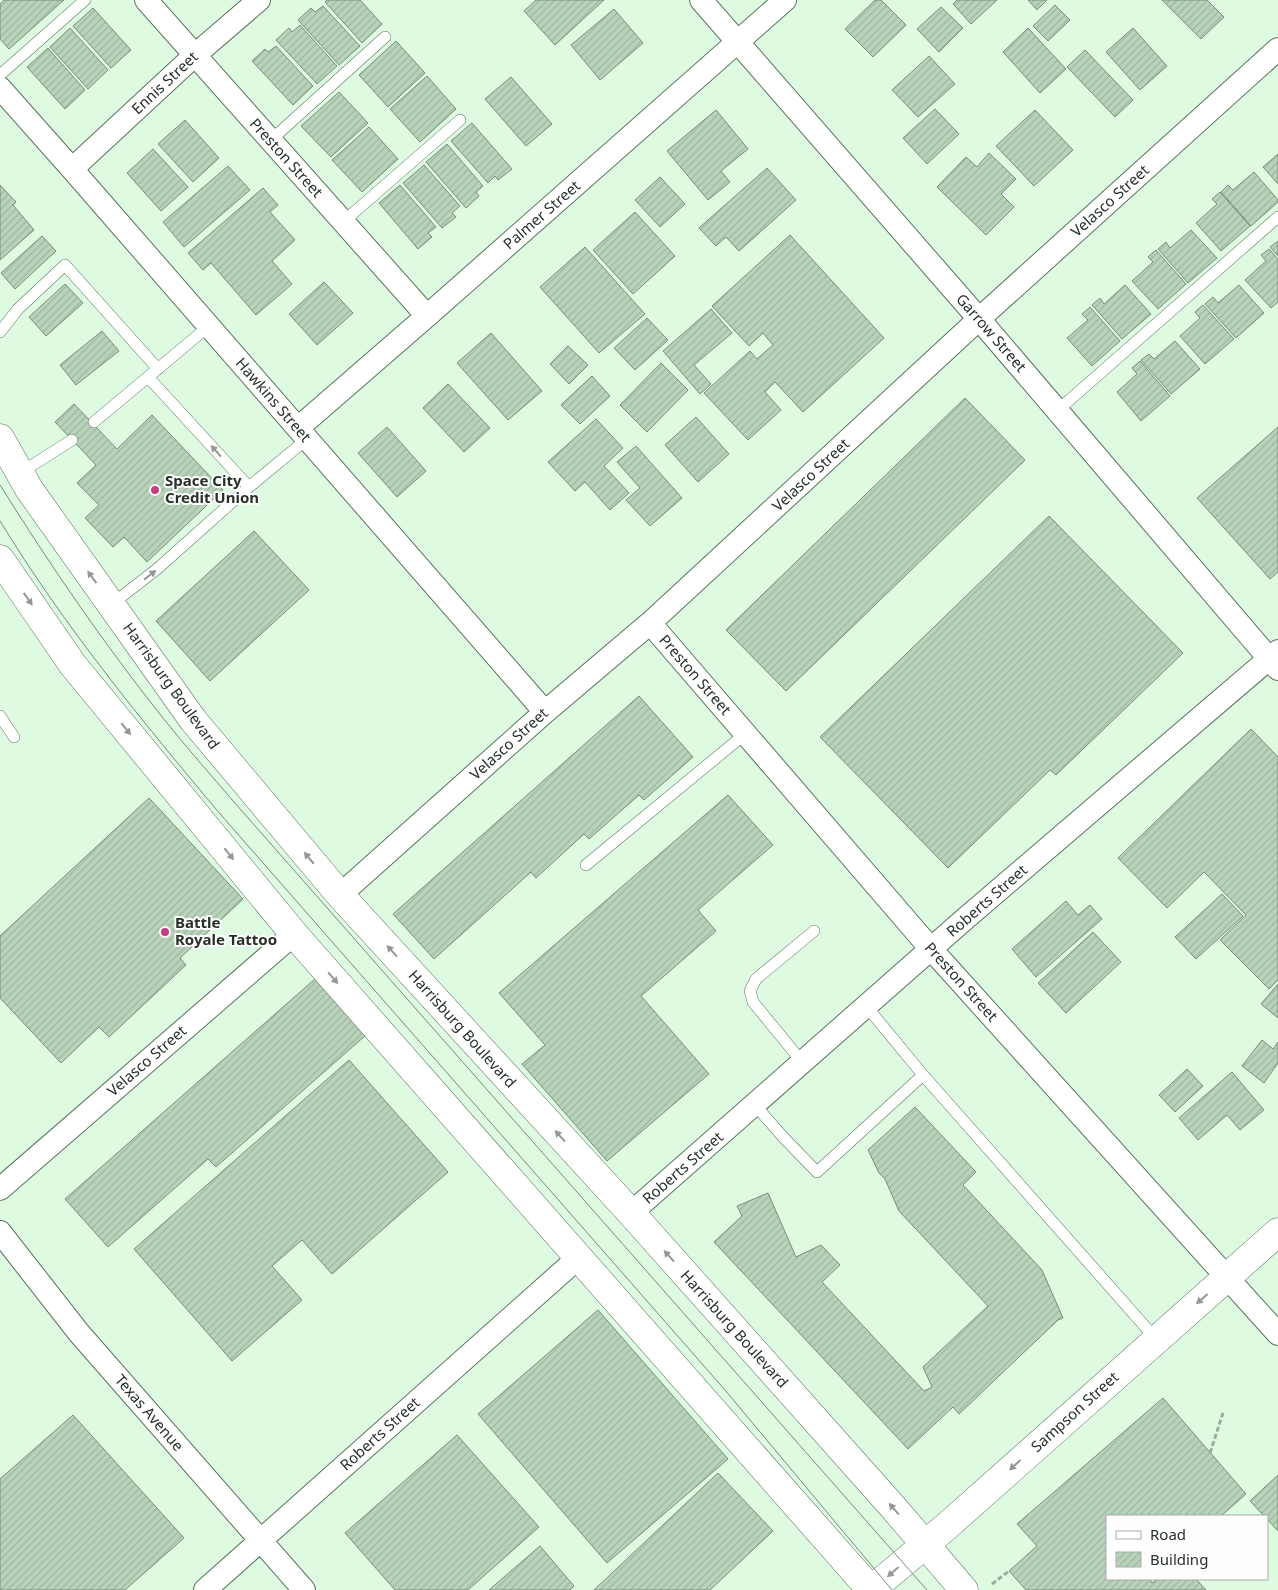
<svg xmlns="http://www.w3.org/2000/svg" width="1278" height="1590" font-family="'Noto Sans',sans-serif">
	<style>
		.building { fill: url(#building-hatch); stroke: #758f78 }
		.lines { fill: none; stroke-linecap: round; stroke-linejoin: round }
		.service-casing { stroke: #5a735d; stroke-width: 12 }
		.minor-casing { stroke: #5a735d; stroke-width: 24 }
		.secondary-casing { stroke: #5a735d; stroke-width: 29 }
		.path { stroke: #97ad99; stroke-width: 3; stroke-dasharray: 5 2.5; stroke-linecap: butt }
		.service { stroke: #fff; stroke-width: 11 }
		.minor { stroke: #fff; stroke-width: 22 }
		.secondary { stroke: #fff; stroke-width: 28 }
		.tram { stroke: #798b7a; stroke-width: 1 }
		.oneway { fill: #929893 }
		.poi-dot { fill: #c43f82; stroke: #fefefe; stroke-width: 2 }
		.labels { text-anchor: middle; stroke-width: 4; stroke-linejoin: round; paint-order: stroke }
		.street-label { font-size: 15px; fill: #263127; stroke: #fefefe }
		.poi-label { font-size: 15px; font-weight: bold; fill: #263127; stroke: #fefefe; text-anchor: start }
	</style>
	<defs>
		<pattern id="building-hatch" width="6" height="6" patternUnits="userSpaceOnUse" patternTransform="scale(1.25)"><rect width="6" height="6" fill="#b8d3ba"/><path d="M-1 1l2-2M0 6l6-6M5 7l2-2" fill="none" stroke="#9eb6a0"/></pattern>
	</defs>
	<rect width="100%" height="100%" fill="#defae0"/>
	<path class="building" d="M4,0H64L9,49L0,39V4Z
		M327,0H360L382,24L362,43L325,2Z
		M536,0H604L555,45L524,11Z
		M875,0H881L906,25L873,57L845,29Z
		M957,0H997L971,24L953,4Z
		M1028,0H1047L1037,10Z
		M1162,0H1207L1224,17L1201,39Z
		M1055,5L1070,20L1048,41L1033,26Z
		M323,6L360,46L339,65L298,20L311,8L315,12Z
		M941,7L963,28L939,52L917,29Z
		M93,8L131,50L111,68L73,26Z
		M614,9L643,43L600,80L571,45Z
		M300,25L337,66L317,84L276,40L289,28L292,32Z
		M70,28L108,70L88,89L50,47Z
		M1028,28L1066,69L1040,93L1003,52Z
		M1133,28L1167,66L1140,90L1106,52Z
		M396,41L425,73L388,107L359,75Z
		M276,46L313,86L293,105L252,61L265,49L268,52Z
		M48,48L85,90L65,109L27,67Z
		M1085,50L1133,100L1115,117L1067,67Z
		M929,56L955,84L918,117L892,90Z
		M427,76L456,109L420,142L390,109Z
		M511,77L552,124L526,146L485,99Z
		M339,92L368,123L331,157L301,126Z
		M935,109L959,134L927,164L903,138Z
		M716,110L748,149L721,171L730,182L708,200L667,151Z
		M1035,110L1073,150L1034,186L996,146Z
		M185,120L219,158L193,182L158,144Z
		M472,123L512,169L498,180L495,176L488,183L451,141Z
		M369,127L398,159L362,192L332,160Z
		M447,144L483,186L476,192L479,196L466,208L426,162Z
		M153,149L188,187L161,211L127,173Z
		M989,153L1016,179L1001,194L1014,207L986,235L937,187L966,157L977,167Z
		M1278,154V184L1263,167Z
		M424,165L460,206L452,213L456,217L442,228L403,183Z
		M228,166L250,190L184,247L163,222Z
		M767,168L796,200L739,251L726,237L716,246L699,228Z
		M1254,172L1278,200V202L1251,226L1221,192L1228,185L1233,190Z
		M660,177L685,204L660,227L635,200Z
		M0,185L16,202L13,205L34,230L0,260Z
		M400,185L436,227L428,233L432,237L418,249L379,203Z
		M263,188L278,205L270,212L295,240L272,261L292,284L256,315L211,263L203,270L188,253Z
		M1220,192L1250,226L1221,251L1196,223L1217,204L1212,199Z
		M635,212L675,256L633,294L593,250Z
		M1191,230L1217,258L1188,283L1158,249L1166,242L1170,248Z
		M790,235L884,338L803,412L775,382L765,392L781,410L748,440L704,393L750,351L757,359L773,345L763,333L749,346L712,306Z
		M42,236L56,251L15,289L1,273Z
		M1278,241V256L1270,247Z
		M585,247L645,314L599,353L540,287Z
		M1269,249L1278,259V302L1271,308L1245,280L1266,261L1261,255Z
		M1156,250L1186,284L1158,309L1132,281L1153,262L1148,257Z
		M324,282L353,313L317,345L289,314Z
		M65,284L83,303L46,336L29,317Z
		M1125,285L1151,314L1122,339L1092,305L1100,298L1104,304Z
		M1239,285L1264,313L1236,338L1205,304L1213,297L1218,303Z
		M1203,305L1234,339L1205,364L1180,336L1200,318L1195,312Z
		M1090,307L1120,341L1092,366L1067,338L1088,320L1082,314Z
		M711,309L732,333L694,365L711,384L700,394L663,351Z
		M647,318L668,340L635,370L614,348Z
		M102,331L119,351L76,385L60,365Z
		M491,333L542,391L508,420L457,363Z
		M1175,341L1200,369L1171,394L1141,360L1149,354L1154,359Z
		M568,346L588,365L569,384L550,364Z
		M1140,361L1170,396L1141,421L1117,392L1137,374L1132,368Z
		M661,363L688,390L647,432L620,405Z
		M592,376L610,396L580,424L561,405Z
		M448,384L490,428L464,452L423,408Z
		M965,398L1025,460L786,691L726,630Z
		M74,404L117,449L152,415L223,490L147,562L124,537L113,547L85,518L99,505L77,483L96,465L55,422Z
		M696,417L729,454L698,482L665,445Z
		M596,419L623,448L604,466L629,493L610,510L585,482L575,491L548,462Z
		M387,427L426,471L397,497L358,453Z
		M1278,427V572L1270,579L1197,498Z
		M636,446L682,498L650,526L626,500L640,488L617,462Z
		M1049,516L1183,653L1056,775L1050,770L948,868L820,737Z
		M254,531L309,590L210,681L156,621Z
		M639,696L693,757L644,800L639,795L589,839L584,834L536,878L531,872L434,959L393,914Z
		M1251,729L1278,757V980L1269,989L1220,940L1246,915L1204,872L1167,908L1118,858Z
		M728,795L773,845L698,910L716,931L641,996L709,1074L607,1161L522,1064L545,1045L499,993Z
		M149,798L243,899L180,958L186,965L109,1037L99,1027L61,1063L0,998V936Z
		M1222,894L1243,916L1196,959L1175,937Z
		M1066,901L1078,915L1090,905L1102,919L1036,977L1012,949Z
		M1093,932L1121,962L1066,1013L1038,983Z
		M316,978L366,1035L216,1167L208,1159L108,1247L65,1199Z
		M1278,984V1018L1261,1004Z
		M1262,1040L1273,1049L1278,1042V1063L1264,1083L1242,1066Z
		M349,1060L448,1172L332,1274L302,1240L272,1266L302,1300L232,1361L134,1249Z
		M1187,1069L1203,1086L1175,1112L1159,1095Z
		M1232,1072L1264,1110L1240,1130L1227,1115L1198,1140L1179,1118Z
		M915,1107L976,1172L963,1185L1042,1270L1063,1318L1058,1320L959,1414L953,1407L908,1449L714,1242L742,1216L737,1206L768,1193L796,1257L821,1245L840,1265L822,1282L924,1391L932,1387L923,1367L988,1306L899,1211L885,1179L879,1173L868,1150Z
		M598,1310L728,1459L607,1563L478,1414Z
		M1163,1398L1246,1494L1221,1516H1107V1579H1150L1152,1583L1158,1579H1196L1206,1590H1026L1009,1571L1037,1546L1017,1524Z
		M73,1415L184,1538L125,1590H0V1479Z
		M457,1435L539,1527L468,1590H395L345,1533Z
		M718,1473L773,1531L710,1590H594Z
		M1278,1475V1531L1267,1519V1516H1264L1250,1501Z
		M540,1546L574,1586L570,1590H489Z"/>
	<g class="lines">
		<defs>
			<path id="service" d="M0,75L85,0
				M271,140L385,37
				M343,222L460,120
				M0,332L18,309L65,265L158,369
				M148,377L249,487
				M1057,411L1278,217
				M94,422L209,326
				M20,473L72,440
				M112,604L157,569L249,487L307,439
				M0,716L14,737
				M586,865L745,734
				M867,1007L923,1075L1156,1339
				M803,1063L753,1002L750,991L756,979L814,931
				M755,1105L783,1137L817,1172L923,1075"/>
			<path id="minor" d="M146,0L427,316
				M701,0L979,319L1278,669
				M0,88L72,169L545,712
				M72,169L195,55L259,0
				M298,428L427,316L785,0
				M650,623L931,949L1278,1334
				M340,895L545,712L650,623L979,319L1278,49
				M0,1189L294,934
				M631,1213L966,918L1278,651
				M0,1232L79,1333L304,1590
				M205,1590L578,1258"/>
			<path id="secondary" d="M0,438L29,489L193,720L340,895L631,1213L892,1506L964,1590
				M0,559L73,665L294,934L871,1590
				M871,1590L947,1526L1278,1232"/>
		</defs>
		<use href="#service" class="service-casing"/>
		<use href="#minor" class="minor-casing"/>
		<use href="#secondary" class="secondary-casing"/>
		<path class="path" d="M1210,1453L1223,1413
			M992,1584L1009,1571"/>
		<use href="#service" class="service"/>
		<use href="#minor" class="minor"/>
		<use href="#secondary" class="secondary"/>
		<path class="tram" d="M0,485C50,565 104,644 163,718C186,747 210,774 234,802L927,1590
			M0,521C64,626 142,721 221,815L725,1390L892,1590"/>
	</g>
	<defs><path id="oneway-solid" d="M-6-.8H1V-3.2L6.5 0L1 3.2V.8H-6Z" transform="scale(1.25)"/></defs>
	<g class="oneway">
		<use href="#oneway-solid" transform="translate(216 451) rotate(-132)"/>
		<use href="#oneway-solid" transform="translate(150 575) rotate(-38)"/>
		<use href="#oneway-solid" transform="translate(92 577) rotate(-126)"/>
		<use href="#oneway-solid" transform="translate(28 599) rotate(55)"/>
		<use href="#oneway-solid" transform="translate(126 729) rotate(51)"/>
		<use href="#oneway-solid" transform="translate(229 854) rotate(51)"/>
		<use href="#oneway-solid" transform="translate(309 858) rotate(-130)"/>
		<use href="#oneway-solid" transform="translate(392 951) rotate(-132)"/>
		<use href="#oneway-solid" transform="translate(333 978) rotate(49)"/>
		<use href="#oneway-solid" transform="translate(560 1136) rotate(-132)"/>
		<use href="#oneway-solid" transform="translate(669 1256) rotate(-132)"/>
		<use href="#oneway-solid" transform="translate(1202 1299) rotate(139)"/>
		<use href="#oneway-solid" transform="translate(1015 1465) rotate(138)"/>
		<use href="#oneway-solid" transform="translate(894 1509) rotate(-131)"/>
		<use href="#oneway-solid" transform="translate(893 1572) rotate(139)"/>
	</g>
	<g class="poi-dot">
		<circle cx="155" cy="490" r="5"/>
		<circle cx="165" cy="932" r="5"/>
	</g>
	<g class="labels">
		<g class="street-label">
			<text transform="translate(165 83) rotate(-43)" y="5">Ennis Street</text>
			<text transform="translate(286 158) rotate(48)" y="5">Preston Street</text>
			<text transform="translate(1110 201) rotate(-42)" y="5">Velasco Street</text>
			<text transform="translate(542 215) rotate(-41)" y="5">Palmer Street</text>
			<text transform="translate(991 333) rotate(49)" y="5">Garrow Street</text>
			<text transform="translate(273 400) rotate(49)" y="5">Hawkins Street</text>
			<text transform="translate(811 475) rotate(-43)" y="5">Velasco Street</text>
			<text transform="translate(695 675) rotate(49)" y="5">Preston Street</text>
			<text transform="translate(171 686) rotate(54)" y="5">Harrisburg Boulevard</text>
			<text transform="translate(509 744) rotate(-42)" y="5">Velasco Street</text>
			<text transform="translate(987 901) rotate(-41)" y="5">Roberts Street</text>
			<text transform="translate(961 982) rotate(48)" y="5">Preston Street</text>
			<text transform="translate(462 1029) rotate(48)" y="5">Harrisburg Boulevard</text>
			<text transform="translate(147 1061) rotate(-41)" y="5">Velasco Street</text>
			<text transform="translate(683 1168) rotate(-41)" y="5">Roberts Street</text>
			<text transform="translate(734 1329) rotate(48)" y="5">Harrisburg Boulevard</text>
			<text transform="translate(1075 1412) rotate(-42)" y="5">Sampson Street</text>
			<text transform="translate(149 1413) rotate(49)" y="5">Texas Avenue</text>
			<text transform="translate(380 1434) rotate(-42)" y="5">Roberts Street</text>
		</g>
		<g class="poi-label">
			<text x="165" y="486">Space City<tspan x="165" dy="17">Credit Union</tspan></text>
			<text x="175" y="928">Battle<tspan x="175" dy="17">Royale Tattoo</tspan></text>
		</g>
	</g>
	<rect x="1106" y="1515" width="162" height="65" fill="#fefefe" stroke="#a8aca8"/>
	<rect x="1116" y="1531" width="25" height="8" fill="#ffffff" stroke="#a8aca8"/>
	<text x="1150" y="1540" font-size="15" fill="#263127">Road</text>
	<rect x="1116" y="1552" width="25" height="15" fill="url(#building-hatch)" stroke="#a8aca8"/>
	<text x="1150" y="1565" font-size="15" fill="#263127">Building</text>
</svg>
